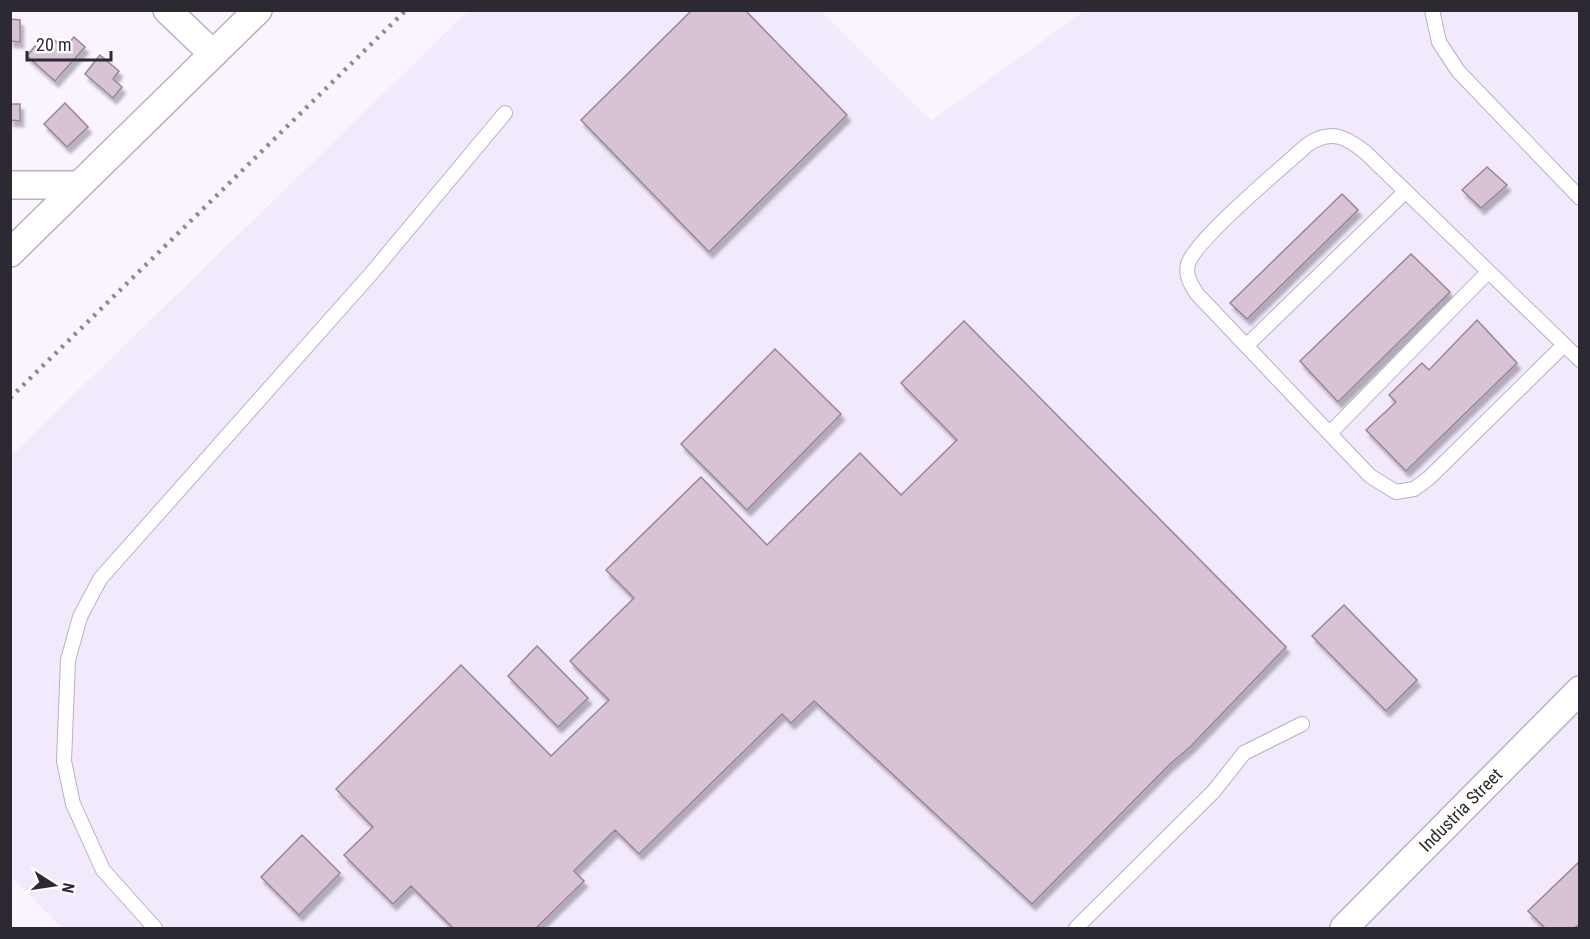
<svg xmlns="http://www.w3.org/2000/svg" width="1590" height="939" font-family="'Roboto Condensed',sans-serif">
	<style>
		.built { fill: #f2e9fc }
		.building { fill: #d8c3d5; stroke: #988596; stroke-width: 1.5; filter: url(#shadow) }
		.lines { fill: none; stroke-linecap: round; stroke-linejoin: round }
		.lane-casing { stroke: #baafc6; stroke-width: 16 }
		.street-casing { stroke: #baafc6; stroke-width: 30 }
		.lane { stroke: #fff; stroke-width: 14 }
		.street { stroke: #fff; stroke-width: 27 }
		.rail { stroke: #8e8993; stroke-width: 4.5; stroke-dasharray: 3 6; stroke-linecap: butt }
		.labels { text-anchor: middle; stroke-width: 5; stroke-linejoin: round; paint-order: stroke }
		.street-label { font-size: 18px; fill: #2d2932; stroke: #fff }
	</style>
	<defs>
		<filter id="shadow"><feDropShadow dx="3.5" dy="6" stdDeviation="1.5" flood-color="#0004"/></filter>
	</defs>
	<rect width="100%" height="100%" fill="#f9f4fe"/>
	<path class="built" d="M468,11H821L931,121L1084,11H1579V928H62L11,876V456Z"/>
	<path class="building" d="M692,10H745L847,115L709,252L581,120Z
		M10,19L20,20V42L10,41Z
		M74,37L85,47L55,81L27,56L35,46L41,51L52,38L64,48Z
		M100,55L119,71L113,79L122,87L113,98L85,74Z
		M65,103L88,127L67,147L44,124Z
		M10,104H20V121L10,120Z
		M1487,167L1507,185L1481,208L1462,190Z
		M1342,194L1358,210L1247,319L1230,303Z
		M1411,254L1450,292L1338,402L1300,361Z
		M1477,320L1517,363L1406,471L1366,430L1396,402L1389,395L1422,363L1429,370Z
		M964,321L1286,647L1190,747L1169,765L1032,904L814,701L791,723L782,714L639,854L615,830L574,871L584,881L536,928H453L411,886L393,904L344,855L373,827L336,789L461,665L551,756L609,700L570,661L634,598L606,570L701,477L767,545L860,453L901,495L957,440L901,383Z
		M775,349L841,414L747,510L681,444Z
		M1344,605L1417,680L1386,711L1312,636Z
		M537,646L588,698L558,727L508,676Z
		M302,835L340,873L299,915L261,877Z
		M1580,861V924L1574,928H1545L1528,911Z"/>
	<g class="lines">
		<defs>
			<path id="lane" d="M1432,10L1439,42L1458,71L1580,198
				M1564,345L1429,478L1414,489L1396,492L1370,476L1197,294C1191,285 1185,275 1188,264C1195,240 1284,166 1307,145C1330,129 1345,136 1365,152L1580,360
				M1246,346L1405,192
				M1330,433L1488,272
				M155,928L103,870L73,804L64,761L68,660L80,617L100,579L370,275L505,113
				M1076,928L1214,791L1244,753L1302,724"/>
			<g id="street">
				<path d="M167,10L213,54"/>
				<path d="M10,185H78"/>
				<path d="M10,253L258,10"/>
				<path id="s1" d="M1344,928L1580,690"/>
			</g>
		</defs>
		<use href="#lane" class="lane-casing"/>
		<use href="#street" class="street-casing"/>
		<use href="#lane" class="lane"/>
		<use href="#street" class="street"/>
		<path class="rail" d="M10,398L406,10"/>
	</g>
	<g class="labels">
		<g class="street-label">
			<text dy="6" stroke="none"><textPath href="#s1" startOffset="166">Industria Street</textPath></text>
		</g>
	</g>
	<rect width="1590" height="939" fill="none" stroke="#2d2932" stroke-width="24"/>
	<g transform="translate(54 885) rotate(102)" stroke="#ffffff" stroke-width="4.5" paint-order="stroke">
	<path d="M0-4.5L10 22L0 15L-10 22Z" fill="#2d2932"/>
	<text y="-9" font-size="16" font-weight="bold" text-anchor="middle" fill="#2d2932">N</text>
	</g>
	<path d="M27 51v9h84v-9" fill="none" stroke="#2d2932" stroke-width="3"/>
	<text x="36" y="51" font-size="18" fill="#2d2932" stroke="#ffffff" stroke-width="4.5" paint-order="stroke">20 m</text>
</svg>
